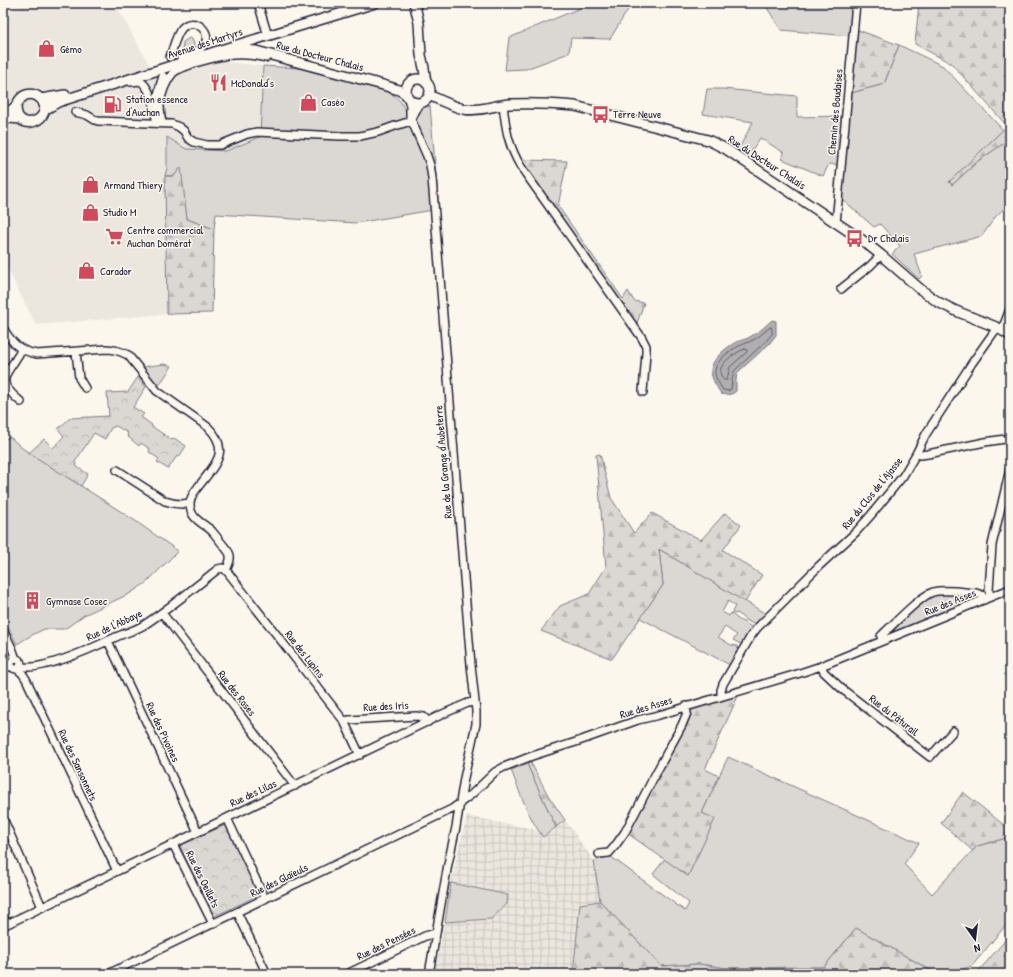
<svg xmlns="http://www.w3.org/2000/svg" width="1013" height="977" font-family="'Patrick Hand',sans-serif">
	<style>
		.built { fill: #ebe7df }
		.industrial { fill: url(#industrial-grid) }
		.green { fill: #dbd8d3; stroke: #7e7d87 }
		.forest { fill: url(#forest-firs); stroke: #7e7d87 }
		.park { fill: url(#park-crowns); stroke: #7e7d87 }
		.water { fill: #b1aeb0; stroke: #787681 }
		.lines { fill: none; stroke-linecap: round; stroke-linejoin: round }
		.shore { stroke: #5b5a6a; stroke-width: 1 }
		.minor-casing { stroke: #22223b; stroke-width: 10 }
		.major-casing { stroke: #22223b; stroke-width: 12 }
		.minor { stroke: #fbf7ec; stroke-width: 7 }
		.major { stroke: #fbf7ec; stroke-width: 9 }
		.labels { text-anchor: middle; stroke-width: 3; stroke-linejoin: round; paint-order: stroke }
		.street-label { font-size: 11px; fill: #22223b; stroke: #fbf7ec }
		.poi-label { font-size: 11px; fill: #22223b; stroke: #fbf7ec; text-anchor: start }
	</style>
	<defs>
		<pattern id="industrial-grid" width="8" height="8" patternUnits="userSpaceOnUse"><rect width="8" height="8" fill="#ebe7df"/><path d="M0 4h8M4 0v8" fill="none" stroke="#c9c6c0"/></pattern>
		<pattern id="forest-firs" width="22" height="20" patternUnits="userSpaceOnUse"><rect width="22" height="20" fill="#dbd8d3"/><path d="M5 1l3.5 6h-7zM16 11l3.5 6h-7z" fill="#bcb9b6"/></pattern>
		<pattern id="park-crowns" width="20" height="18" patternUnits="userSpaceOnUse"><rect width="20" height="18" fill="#dbd8d3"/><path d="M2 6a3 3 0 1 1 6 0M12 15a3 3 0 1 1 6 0" fill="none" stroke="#bcb9b6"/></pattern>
	</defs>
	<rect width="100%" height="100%" fill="#fbf7ec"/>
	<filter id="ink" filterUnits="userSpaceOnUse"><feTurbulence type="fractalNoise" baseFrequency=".025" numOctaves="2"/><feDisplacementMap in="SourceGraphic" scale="8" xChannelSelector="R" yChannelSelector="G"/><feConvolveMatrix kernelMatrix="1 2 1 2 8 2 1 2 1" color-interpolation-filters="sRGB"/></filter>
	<g filter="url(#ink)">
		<path class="built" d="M23,3H115L156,77L215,61L263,66L260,137L226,151L186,149L167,138V168L165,176L167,314L36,325L3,260V16Z
			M721,971L800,974H632L644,973Z"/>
		<path class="industrial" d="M467,816L538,830L543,837L565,820L594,861L600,901L580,905L573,974H434L445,922L491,919L508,895L451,883L461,839Z"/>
		<path class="green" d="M587,3H632L610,39L571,38L569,53L526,69L505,70L509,38L587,5Z
			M764,3H852L850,36L781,30Z
			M899,45L943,66L1003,130L949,182L952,185L978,161L1010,139V203L996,216L982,236L914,254L922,276L919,279L892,254L900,246L880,224L874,227L842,199L851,93L884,84Z
			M263,66L299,68L386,91C397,97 400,99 405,110L430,106L439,209L356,223L216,214L214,229L187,219L180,169L174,176H165L167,168V137L186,149L226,151L260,137Z
			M707,89H723L797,96V117L843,116L839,165L829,164L823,176L782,159L783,152L760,138L748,156L738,150L753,122L703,114Z
			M164,364L172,366L158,387L142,367Z
			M10,437L22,448L134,520L178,551L146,583L129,594L84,615L69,626L64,629H44L32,635L17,644L3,617V440Z
			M659,549L766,614L756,625L745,620L738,613L734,614L732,612L735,606L728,601L722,612L729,616L731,613C737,620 746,623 753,628L743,644H741L733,640L737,635L725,627L718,637L731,645L737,646L738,651L730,665L640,618L663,585Z
			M948,593L974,596L975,597L974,599L893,632L888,633L919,603L930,595Z
			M728,757L919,843L904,864L932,894L977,846L1010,837V920L972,966L948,974H937L856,928L824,967L726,968L699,964L661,966L600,901L594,861L610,856L685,911L689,903L653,874L665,859L688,876L714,819L702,813Z
			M527,764L556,827L543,837C528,817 520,793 511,770Z
			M451,883L508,895L507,904L491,919L445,922Z"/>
		<path class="forest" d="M919,3H1010V139L978,161L952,185L949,182L1007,126L952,64L915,44Z
			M858,30L899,45L884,84L851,93Z
			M189,38L192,39L194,44L193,48C189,52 187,53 182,50L183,42Z
			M521,160L567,161L558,206L623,299L628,291L634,301L644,303L636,326Z
			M181,167L187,219L214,229L212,313L167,314L165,176H174Z
			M600,454L611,498L634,533L652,513L701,540L725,513L741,525L723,550L762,575L745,602L659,549L663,585L612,659L541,631L560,606L589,594L606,567L596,455Z
			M738,696L705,769L719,776L702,813L715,819L688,876L627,833L692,710Z
			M531,763L549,797L565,820L556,827L527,764Z
			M963,792L1010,830V837L977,846L973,851L941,823Z
			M600,901L661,966L699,964L726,968L824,967L856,928L937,974H800L721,971L644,973L632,974H573L580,904Z
			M1010,935V974H976Z"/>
		<path class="park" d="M138,377L146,387L133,407L144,414L141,417L152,425L151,426L172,440L174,438L186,446L179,457L177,456L168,469L157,462L159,459L149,452L150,449L141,443L139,446L127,436L128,433L116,426L111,428L105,439L94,433L75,462L77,467L88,474L81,486L29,453L44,439L53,448L64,436L58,429L70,418L109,416L107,393L128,392Z
			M223,826H226L257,891L255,897L215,916L212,915L208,905L212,903L199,877L195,879L181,849V845Z"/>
		<path class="water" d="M772,320L776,321V335L769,344L737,373L736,380V391C732,395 727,395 721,394C717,387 712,380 711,372C710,360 727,347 736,342C742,340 748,339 753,335C761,331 766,325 772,320Z"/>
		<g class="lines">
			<path class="shore" d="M771,327L772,329V334L766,341L734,371L732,380L731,389L728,391L723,390C720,385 714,377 715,370C717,360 730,350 739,346C744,344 749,342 753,340C760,337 766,329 771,327Z
				M745,349L747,350V352L730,367L729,371L727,380H724C722,378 720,374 720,371C722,361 736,352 745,349Z"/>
			<defs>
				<path id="minor" d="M258,3L268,36
					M170,57C173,49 176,34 182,28C194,15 215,33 203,46C198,53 188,55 181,59
					M131,82L140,81C152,88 154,110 157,123
					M158,95L160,86L163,76
					M408,98L410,106V117L427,156L430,165L432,178L471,665L476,711V724L464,778L456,827L448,864L429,974
					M503,105C506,130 508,145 521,167L642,338L646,346V353L643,392
					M75,112L87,115L95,120L98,121L172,124L179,127L184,131L188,138L194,142L207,145H220L247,134L257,132L340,136H360L378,132L395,126L411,121
					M411,121L415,112L420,103
					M162,123C161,117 160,111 160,105C161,94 166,81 173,73C178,68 186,67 192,64C219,56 238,51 266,58
					M836,223L856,3
					M841,289L870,266L881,255
					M3,328C12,343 19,351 37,354L106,349C114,349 120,351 128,355L157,391L208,427C232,451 214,466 198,487C194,492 190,498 190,504C190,519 203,523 212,531C216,536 220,541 224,546C226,549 230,552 230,556C231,561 228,566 226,570
					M1002,330L1010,309
					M76,352L79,378L85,388
					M21,402C16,398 11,393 7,388C0,376 12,367 17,357C19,355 20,352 21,349
					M916,454L921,455L928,454L985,442L1005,439H1010
					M117,470L165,501C174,504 181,505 190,503
					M226,570L344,721L360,755
					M990,597L989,591L992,545L1010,469
					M162,613L295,786
					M3,630L12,648L16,659
					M108,641L198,832
					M882,641L881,636L883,634C894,624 920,596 933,592C945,589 963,592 976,593L982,595L984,600
					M11 664a5 5 0 1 1 10 0a5 5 0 1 1-10 0Z
					M20,666C40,673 97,646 116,637C125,633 136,630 144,625C170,608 194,588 218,569L222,568L226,570
					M821,666L824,672L842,689L930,757L953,731
					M3,669L11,666
					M17,669L22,673L26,679L117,871
					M721,696V690L723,684L751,636L757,628L819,566L856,532L871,515L903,476L916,454L926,434L972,363L994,332L996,327
					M344,721L349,720L416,716L424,717L428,722
					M3,818L42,907
					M227,818L265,899
					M173,844L213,924
					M599,854L609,853L615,846L625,832L656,773L682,725L687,713L686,706
					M237,912L267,974
					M3,916L7,924
					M3,926L445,713L468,703L474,702
					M108,974L366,850L452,809L472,794L495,772L504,767L532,756L576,742L638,720L659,715L797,674L821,666L1010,589
					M347,974L425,936L436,933"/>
				<path id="major" d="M414,3L416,10L419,23L421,55L424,68L426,83
					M232,49L256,51L383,85L399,90L407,95
					M406 91a12 12 0 1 1 24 0a12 12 0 1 1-24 0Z
					M429,95C440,100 451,106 464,109C479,112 494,105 510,104C532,103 553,104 575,106L708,140L726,149L862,240L881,255L920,289L938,302L956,311L996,327L1010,335
					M41,99L65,95
					M44,110L58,102L224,49L375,3
					M3,114C7,112 11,111 14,108C19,103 19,97 26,95C32,93 37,95 41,99C57,118 16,137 16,106
					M3,120L10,118L20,119"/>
			</defs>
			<use href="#minor" class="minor-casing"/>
			<use href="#major" class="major-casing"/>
			<use href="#minor" class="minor"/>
			<use href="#major" class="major"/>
		</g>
	</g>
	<defs>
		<symbol id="shop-bare" viewBox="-9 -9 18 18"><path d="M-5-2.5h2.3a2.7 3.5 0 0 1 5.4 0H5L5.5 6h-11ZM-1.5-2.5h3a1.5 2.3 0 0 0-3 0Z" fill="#d1495b" stroke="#fbf7ec" stroke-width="2.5" paint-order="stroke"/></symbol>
		<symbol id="restaurant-bare" viewBox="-9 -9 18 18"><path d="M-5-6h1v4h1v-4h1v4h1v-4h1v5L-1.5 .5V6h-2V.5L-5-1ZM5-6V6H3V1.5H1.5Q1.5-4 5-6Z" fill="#d1495b" stroke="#fbf7ec" stroke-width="2.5" paint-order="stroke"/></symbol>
		<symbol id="fuel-bare" viewBox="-9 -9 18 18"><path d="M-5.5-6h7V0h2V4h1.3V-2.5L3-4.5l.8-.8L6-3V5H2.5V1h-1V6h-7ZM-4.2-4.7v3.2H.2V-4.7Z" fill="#d1495b" stroke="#fbf7ec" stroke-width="2.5" paint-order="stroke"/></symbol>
		<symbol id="bus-bare" viewBox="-9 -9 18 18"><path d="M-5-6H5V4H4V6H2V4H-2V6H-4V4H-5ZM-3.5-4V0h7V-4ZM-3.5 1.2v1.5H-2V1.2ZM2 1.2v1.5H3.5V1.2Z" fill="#d1495b" stroke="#fbf7ec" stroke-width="2.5" paint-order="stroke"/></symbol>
		<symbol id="supermarket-bare" viewBox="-9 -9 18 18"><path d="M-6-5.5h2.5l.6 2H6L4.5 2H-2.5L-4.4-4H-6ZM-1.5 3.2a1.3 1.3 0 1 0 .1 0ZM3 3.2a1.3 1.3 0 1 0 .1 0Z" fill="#d1495b" stroke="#fbf7ec" stroke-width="2.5" paint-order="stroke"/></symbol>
		<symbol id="building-bare" viewBox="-9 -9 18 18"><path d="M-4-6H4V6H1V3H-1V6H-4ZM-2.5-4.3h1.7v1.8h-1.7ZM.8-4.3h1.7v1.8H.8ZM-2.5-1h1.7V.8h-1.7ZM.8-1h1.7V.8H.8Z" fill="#d1495b" stroke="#fbf7ec" stroke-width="2.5" paint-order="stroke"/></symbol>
	</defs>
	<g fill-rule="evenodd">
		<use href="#shop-bare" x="34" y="36" width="25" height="25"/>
		<use href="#restaurant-bare" x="206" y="70" width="25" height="25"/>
		<use href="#shop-bare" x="296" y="90" width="25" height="25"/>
		<use href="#fuel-bare" x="100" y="92" width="25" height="25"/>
		<use href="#bus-bare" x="588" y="102" width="25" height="25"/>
		<use href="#shop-bare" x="78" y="172" width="25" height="25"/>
		<use href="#shop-bare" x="78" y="200" width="25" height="25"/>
		<use href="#supermarket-bare" x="102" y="224" width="25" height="25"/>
		<use href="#bus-bare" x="842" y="226" width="25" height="25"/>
		<use href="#shop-bare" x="74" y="258" width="25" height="25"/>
		<use href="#building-bare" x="20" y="588" width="25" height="25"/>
	</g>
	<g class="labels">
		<g class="street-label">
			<text transform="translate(205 43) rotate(-18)" y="4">Avenue des Martyrs</text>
			<text transform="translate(320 56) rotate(15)" y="4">Rue du Docteur Chalais</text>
			<text transform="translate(835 112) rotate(-85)" y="4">Chemin des Boudaises</text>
			<text transform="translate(767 162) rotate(33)" y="4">Rue du Docteur Chalais</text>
			<text transform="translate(443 462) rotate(-95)" y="4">Rue de la Grange d'Aubeterre</text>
			<text transform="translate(872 493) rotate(-51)" y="4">Rue du Clos de l'Ajasse</text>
			<text transform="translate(950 602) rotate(-22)" y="4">Rue des Asses</text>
			<text transform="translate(114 625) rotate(-25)" y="4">Rue de l'Abbaye</text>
			<text transform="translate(305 654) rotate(52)" y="4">Rue des Lupins</text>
			<text transform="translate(237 693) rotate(52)" y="4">Rue des Roses</text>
			<text transform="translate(386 706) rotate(-3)" y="4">Rue des Iris</text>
			<text transform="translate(646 707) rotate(-17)" y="4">Rue des Asses</text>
			<text transform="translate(894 715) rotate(38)" y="4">Rue du Pâturail</text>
			<text transform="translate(163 732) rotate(65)" y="4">Rue des Pivoines</text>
			<text transform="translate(78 765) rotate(65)" y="4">Rue des Sansonnets</text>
			<text transform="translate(253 793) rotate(-25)" y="4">Rue des Lilas</text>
			<text transform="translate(203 879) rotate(64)" y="4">Rue des Oeillets</text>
			<text transform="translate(279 880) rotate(-26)" y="4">Rue des Glaïeuls</text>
			<text transform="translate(386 943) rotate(-26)" y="4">Rue des Pensées</text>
		</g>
		<g class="poi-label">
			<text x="60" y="53">Gémo</text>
			<text x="231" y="87">McDonald's</text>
			<text x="126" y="103">Station essence<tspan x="126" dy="13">d'Auchan</tspan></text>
			<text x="321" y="106">Caséo</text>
			<text x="613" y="118">Terre Neuve</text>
			<text x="104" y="189">Armand Thiery</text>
			<text x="103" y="216">Studio M</text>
			<text x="127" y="234">Centre commercial<tspan x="127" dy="13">Auchan Domérat</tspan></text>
			<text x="868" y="242">Dr Chalais</text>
			<text x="100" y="275">Carador</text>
			<text x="46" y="605">Gymnase Cosec</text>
		</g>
	</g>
	<rect width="1013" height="977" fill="none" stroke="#fbf7ec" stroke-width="16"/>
	<rect x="8" y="8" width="997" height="961" fill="none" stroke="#22223b" stroke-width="1.5" filter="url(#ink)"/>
	<g transform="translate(975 939) rotate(166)" stroke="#fbf7ec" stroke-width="3" paint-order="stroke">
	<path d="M0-3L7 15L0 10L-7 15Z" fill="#22223b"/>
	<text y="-6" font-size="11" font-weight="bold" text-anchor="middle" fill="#22223b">N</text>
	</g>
</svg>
